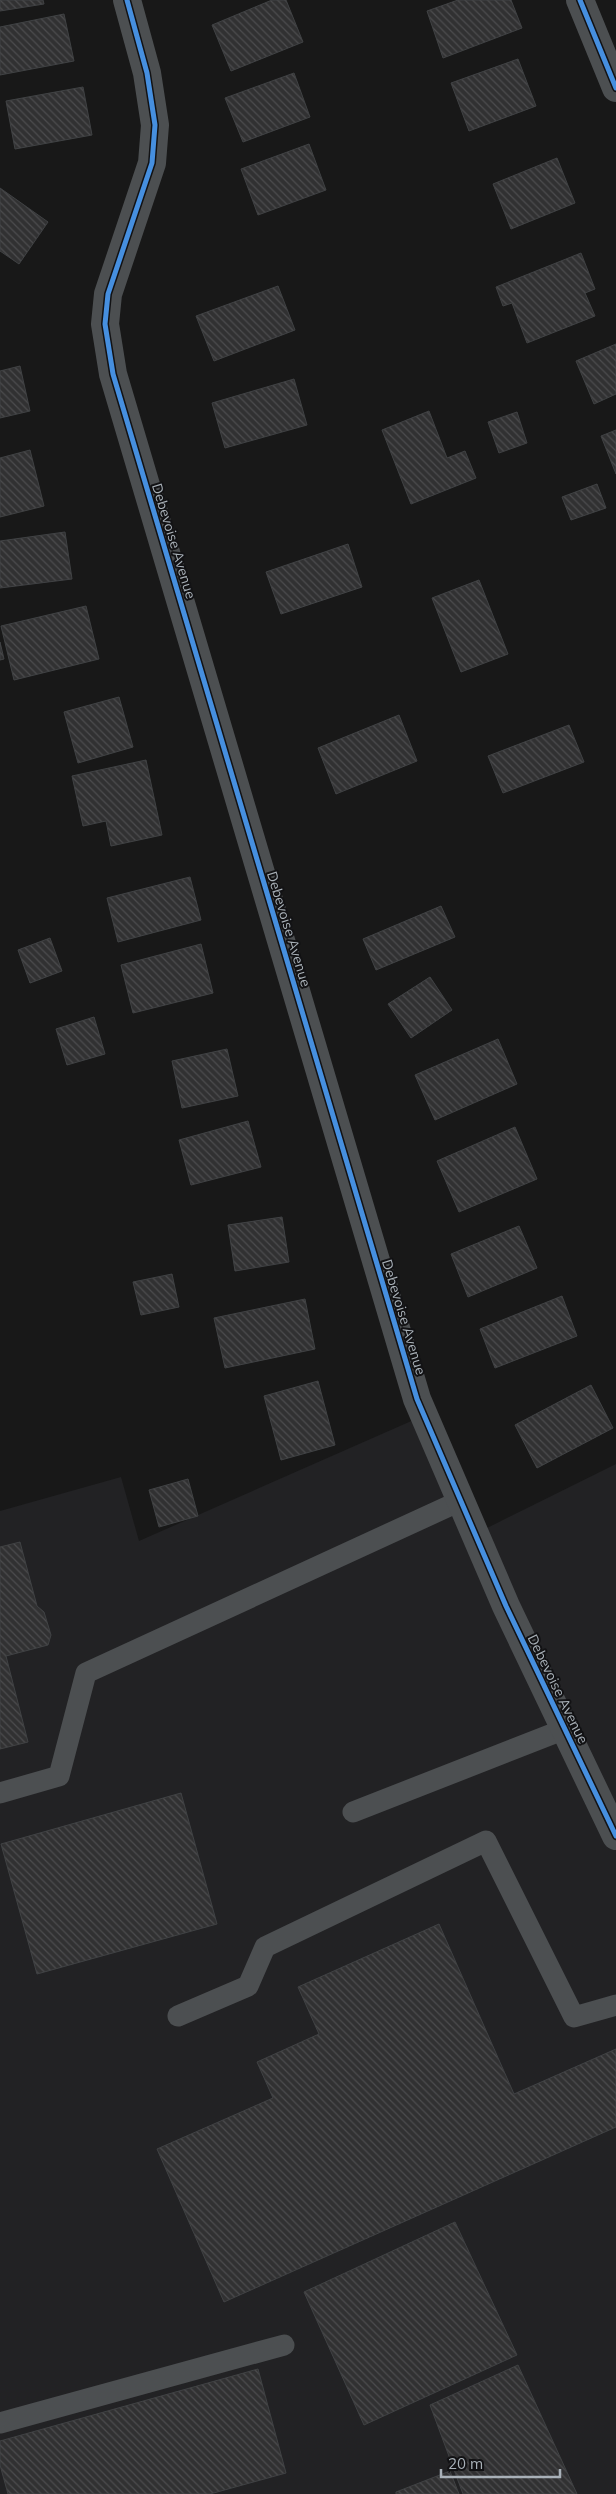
<svg xmlns="http://www.w3.org/2000/svg" width="616" height="2494" font-family="Mulish,sans-serif">
	<style>
		.built { fill: #222224 }
		.building { fill: url(#building-back-hatch); stroke: #404244 }
		.lines { fill: none; stroke-linecap: round; stroke-linejoin: round }
		.lane { stroke: #4c4f51; stroke-width: 21 }
		.street { stroke: #4c4f51; stroke-width: 28 }
		.cycleway-casing { stroke: #121214; stroke-width: 8 }
		.cycleway { stroke: #468fdf; stroke-width: 5 }
		.labels { text-anchor: middle; stroke-width: 4; stroke-linejoin: round; paint-order: stroke }
		.street-label { font-size: 14px; fill: #a9b1b8; stroke: #121214 }
	</style>
	<defs>
		<pattern id="building-back-hatch" width="6" height="6" patternUnits="userSpaceOnUse" patternTransform="scale(1.25)"><rect width="6" height="6" fill="#313132"/><path d="M-1 5l2 2M0 0l6 6M5-1l2 2" fill="none" stroke="#4c4c4e"/></pattern>
	</defs>
	<rect width="100%" height="100%" fill="#181818"/>
	<path class="built" d="M425,1415L481,1531L616,1464V2494H0V1511L121,1477L139,1541Z"/>
	<path class="building" d="M0,0H43L44,4L0,11Z
		M272,0H286L303,42L231,71L212,25Z
		M458,0H511L522,28L443,58L427,11Z
		M64,14L74,61L0,75V27Z
		M518,59L536,106L469,131L451,83Z
		M294,73L310,117L243,142L225,98Z
		M83,87L92,135L15,149L6,101Z
		M309,144L326,190L258,215L241,169Z
		M557,158L575,203L511,229L493,184Z
		M0,188L48,222L19,264L0,251Z
		M581,253L595,289L585,293L595,316L527,343L512,303L503,306L496,287Z
		M278,286L295,330L214,361L196,316Z
		M616,344V394L594,404L576,361Z
		M20,366L30,411L0,418V371Z
		M294,379L307,425L225,448L212,403Z
		M429,411L447,458L465,451L476,478L411,504L382,430Z
		M517,412L527,443L499,453L488,422Z
		M616,430V474L601,436Z
		M30,450L44,506L0,517V458Z
		M597,484L606,508L571,520L562,497Z
		M65,532L72,579L0,588V541Z
		M348,544L362,587L281,614L266,572Z
		M479,580L508,654L461,672L432,598Z
		M86,606L99,659L14,680L1,626Z
		M0,642L4,659L0,660Z
		M119,697L133,747L78,763L64,712Z
		M399,715L417,761L336,794L318,748Z
		M569,725L584,762L503,793L488,756Z
		M146,760L162,835L111,846L106,821L83,826L72,776Z
		M190,877L201,920L118,942L107,898Z
		M441,906L455,937L376,970L363,939Z
		M50,938L62,971L30,983L18,950Z
		M201,944L213,993L133,1013L121,965Z
		M430,977L452,1010L411,1038L388,1004Z
		M94,1017L105,1054L67,1065L56,1029Z
		M498,1039L517,1084L435,1120L415,1075Z
		M227,1049L238,1096L182,1108L172,1061Z
		M248,1121L261,1167L191,1185L179,1140Z
		M515,1127L537,1179L459,1212L437,1161Z
		M282,1217L289,1262L235,1271L228,1225Z
		M519,1226L537,1268L468,1297L451,1254Z
		M172,1274L179,1307L141,1315L133,1282Z
		M562,1296L577,1336L495,1368L480,1329Z
		M305,1299L315,1349L225,1368L214,1318Z
		M318,1381L335,1445L281,1460L264,1396Z
		M591,1385L613,1428L537,1468L515,1425Z
		M188,1479L198,1516L159,1527L149,1490Z
		M20,1542L37,1606L44,1612L51,1635L48,1645L6,1656L28,1742L0,1749V1547Z
		M181,1793L217,1924L37,1974L1,1844Z
		M439,1924L514,2094L616,2049V2127L224,2302L157,2149L273,2098L257,2062L319,2034L298,1987Z
		M455,2222L517,2355L364,2425L304,2292Z
		M518,2365L577,2494H463L430,2405Z
		M258,2369L286,2473L210,2494H8L0,2465V2441Z
		M450,2471L459,2494H396V2492Z"/>
	<g class="lines">
		<path class="lane" d="M0,1793L59,1776L86,1673L460,1501
			M353,1812L565,1729
			M178,2016L248,1986L265,1947L486,1841L574,2017L616,2005
			M0,2423L284,2345"/>
		<path class="street" d="M127,0L147,73L155,125L152,163L108,294L105,324L113,374L417,1399L506,1606L616,1836
			M580,0L616,88"/>
		<defs>
			<path id="cycleway" d="M127,0L147,73L155,125L152,163L108,294L105,324L113,374L417,1399L506,1606L616,1836
				M580,0L616,88"/>
		</defs>
		<use href="#cycleway" class="cycleway-casing"/>
		<use href="#cycleway" class="cycleway"/>
	</g>
	<g class="labels">
		<g class="street-label">
			<text transform="translate(174 541) rotate(73)" y="5">Debevoise Avenue</text>
			<text transform="translate(289 929) rotate(73)" y="5">Debevoise Avenue</text>
			<text transform="translate(404 1317) rotate(73)" y="5">Debevoise Avenue</text>
			<text transform="translate(558 1689) rotate(64)" y="5">Debevoise Avenue</text>
		</g>
	</g>
	<path d="M441 2469v8h119v-8" fill="none" stroke="#a9b1b8" stroke-width="2.5"/>
	<text x="448" y="2469" font-size="15" fill="#a9b1b8" stroke="#121214" stroke-width="4" paint-order="stroke">20 m</text>
</svg>
